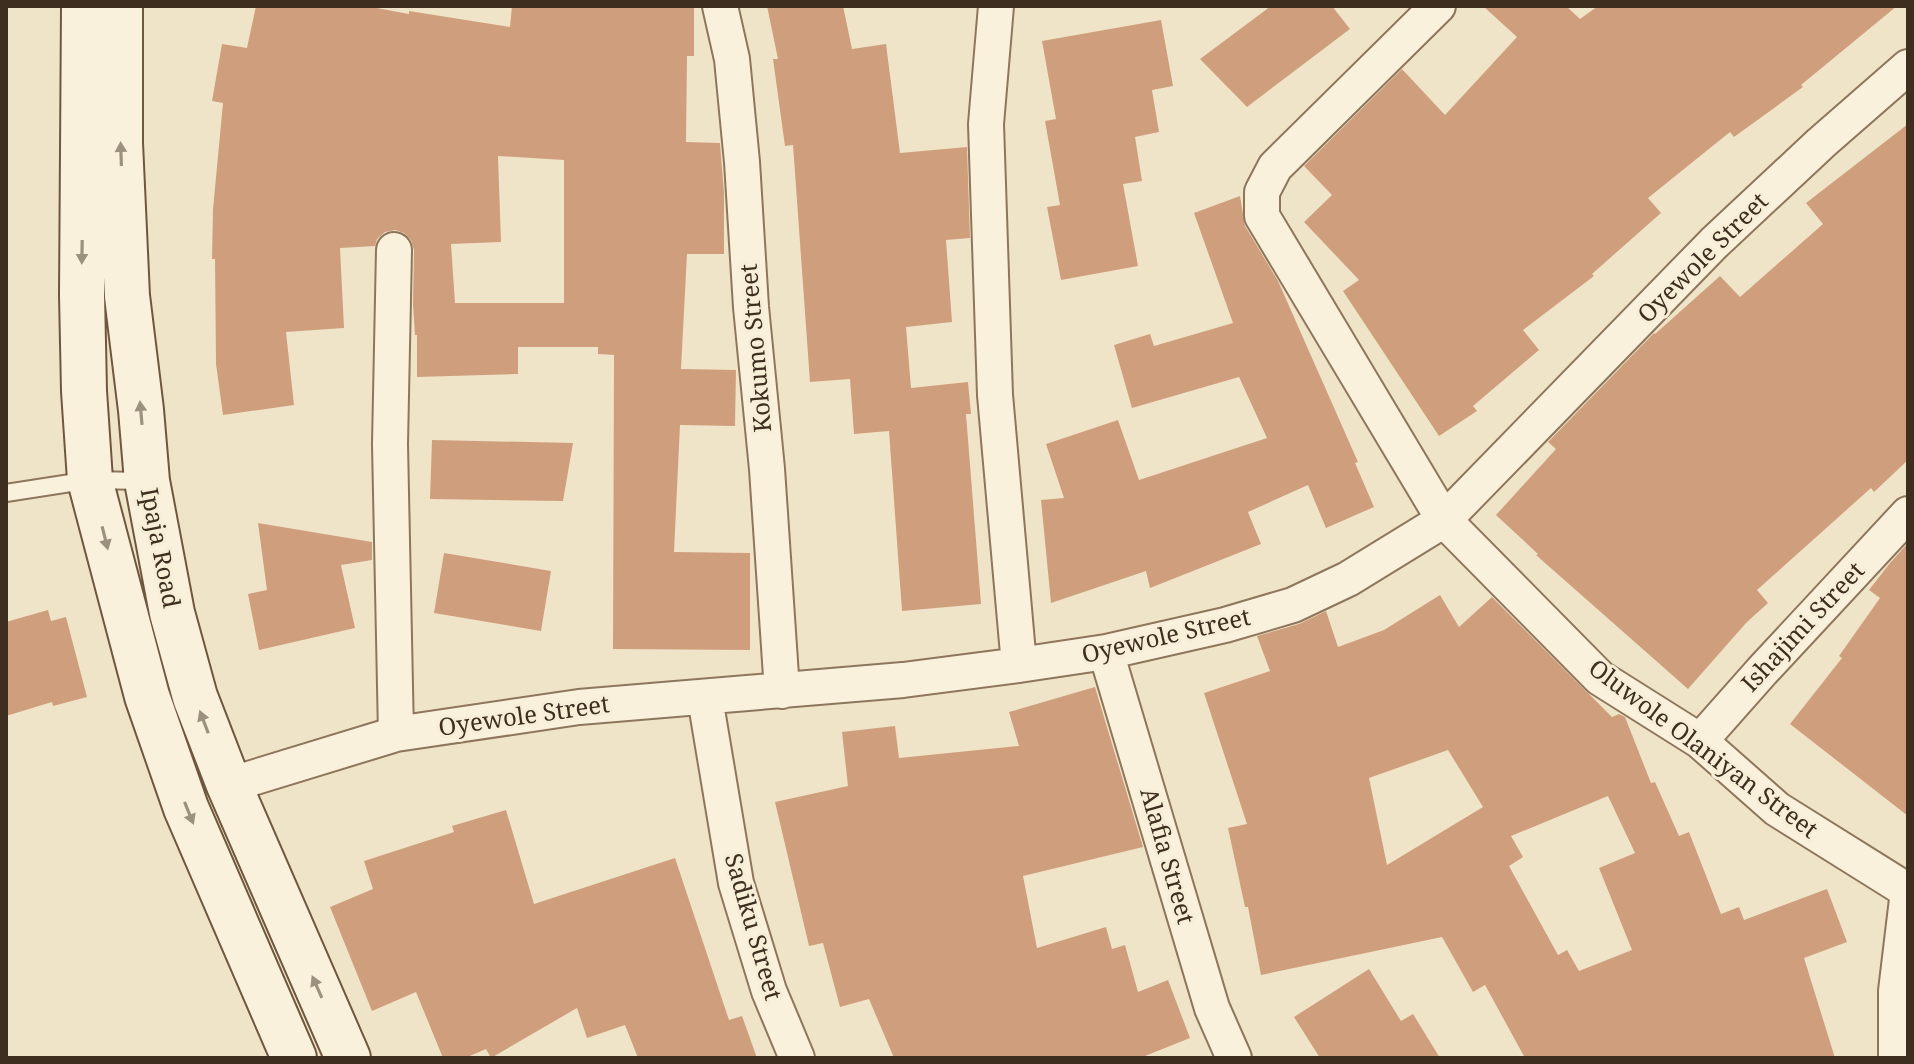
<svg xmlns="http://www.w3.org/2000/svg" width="1914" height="1064" font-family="'Noto Serif',serif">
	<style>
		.building { fill: #cf9f7d; fill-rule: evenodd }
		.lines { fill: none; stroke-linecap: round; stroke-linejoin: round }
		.service-casing { stroke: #8d765c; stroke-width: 20 }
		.minor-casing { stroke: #8d765c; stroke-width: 38 }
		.secondary-casing { stroke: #6f573f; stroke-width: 48 }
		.service { stroke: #faf1dc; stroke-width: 16 }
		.minor { stroke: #faf1dc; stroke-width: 34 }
		.secondary { stroke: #faf1dc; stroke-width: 44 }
		.oneway { fill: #9c907e }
		.labels { text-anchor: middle; stroke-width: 6; stroke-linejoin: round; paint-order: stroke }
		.street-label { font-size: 24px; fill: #3d2e20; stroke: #f7eed8 }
	</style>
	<rect width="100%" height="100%" fill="#f0e4c8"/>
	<path class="building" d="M256,6H366L409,14V11L510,27L512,6H694V56H687L686,142L720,143L724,193V254H687L681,369L736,370L735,426L680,425L674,552L750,553V650L613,649L614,355L598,354V347H518V374L417,377V335H415L413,305L414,250L411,240L404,233L395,230L385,232L377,239L375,246L340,248L344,328L286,332L294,405L223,415L216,364L215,259H212L213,209L223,103L212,101L222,44L247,48ZM498,156L564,160V303H455L451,244L501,242Z
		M767,6H843L852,49L886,44L900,153L967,147L970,238L946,240L952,322L906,327L911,388L968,382L971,414H966L981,604L902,611L889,431L854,434L850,379L810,382L793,145L785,146L773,59H778Z
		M1271,6H1332L1350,29L1247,107L1200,59Z
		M1483,6H1566L1580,19L1598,6H1897L1801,85L1803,87L1734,137L1730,132L1648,198L1661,213L1592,274L1594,276L1523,330L1539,350L1473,406L1477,411L1439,436L1343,291L1359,280L1304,222L1332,195L1304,166L1402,69L1445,115L1517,37Z
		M1161,20L1173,86L1152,90L1159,132L1135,137L1142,181L1123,184L1138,266L1061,280L1047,207L1060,205L1045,121L1056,119L1042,41Z
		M1908,124V460L1874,492L1871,488L1757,590L1768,603L1746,623L1688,689L1536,555L1538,554L1496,515L1556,449L1548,442L1654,333L1655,334L1720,276L1740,297L1823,224L1806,203Z
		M1240,196L1245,226L1278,281L1358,462L1355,463L1374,507L1326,528L1308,485L1248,512L1261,544L1150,588L1146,571L1051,603L1041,500L1064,498L1046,444L1118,420L1139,480L1267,438L1239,377L1132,408L1114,345L1150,334L1154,346L1233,323L1194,213Z
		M432,440L573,443L563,501L430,499Z
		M258,523L372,542V560L341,565L355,628L259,650L248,594L267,590Z
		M1908,543V816L1790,724L1842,658L1839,656L1880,598L1869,590L1890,563Z
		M444,553L551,571L541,631L434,613Z
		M1440,595L1459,627L1492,597L1612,717L1619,714L1625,717L1651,783L1655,782L1679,836L1689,832L1721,914L1739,907L1744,920L1827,889L1847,942L1804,958L1835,1058H1525L1485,985L1473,992L1442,937L1261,975L1248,907H1245L1228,828L1247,824L1204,693L1270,671L1257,636L1299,624L1326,611L1338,647L1384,630ZM1448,750L1483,807L1387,865L1369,778ZM1608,796L1635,853L1599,868L1632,950L1579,971L1567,950L1558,955L1509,866L1523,857L1511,836Z
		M48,610L51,621L66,617L87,697L53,706L52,702L6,716V622Z
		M1095,687L1143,847L1023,876L1037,948L1106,927L1112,949L1125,945L1138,992L1168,980L1190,1038L1140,1058H894L869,999L840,1007L823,943L809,946L775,802L848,786L842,732L895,726L899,758L1019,746L1009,712Z
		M506,810L534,904L675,858L729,1020L742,1016L757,1058H638L625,1025L587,1038L577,1008L491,1058L486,1049L465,1058H443L416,992L372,1011L330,907L373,889L364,861L454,832L452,826Z
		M1369,969L1401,1021L1413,1014L1440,1058H1320L1294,1017Z"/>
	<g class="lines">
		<defs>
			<path id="service" d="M6,493L90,480L143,481"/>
			<path id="minor" d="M720,6L732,59L742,162L751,307L767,469L782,691
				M996,6L986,124L995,395L1019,665
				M1438,6L1275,167L1262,192V216L1444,520L1600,678L1700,741L1777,809L1908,891
				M394,250L390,444L396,734
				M1106,652L1212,1008L1234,1058
				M705,698L736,883L769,991L797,1058
				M1700,741L1762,671L1908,514
				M229,785L396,734L579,707L903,680L1019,665L1106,652L1225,625L1293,605L1348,579L1444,520L1714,243L1821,143L1908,67
				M1896,1058V991L1908,891"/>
			<path id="secondary" d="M84,6L82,295L84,391L90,480L147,696L186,808L294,1058
				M120,6V143L127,296L141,410L147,481L172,613L195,697L229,785L348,1058"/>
		</defs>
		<use href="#service" class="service-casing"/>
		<use href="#minor" class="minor-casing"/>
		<use href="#secondary" class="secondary-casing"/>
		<use href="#service" class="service"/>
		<use href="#minor" class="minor"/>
		<use href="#secondary" class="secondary"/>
	</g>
	<defs><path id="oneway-solid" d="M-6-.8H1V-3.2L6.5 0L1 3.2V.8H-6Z" transform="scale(2)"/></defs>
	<g class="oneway">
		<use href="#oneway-solid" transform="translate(121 154) rotate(-92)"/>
		<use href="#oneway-solid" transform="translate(82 252) rotate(91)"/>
		<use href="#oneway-solid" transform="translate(141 413) rotate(-95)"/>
		<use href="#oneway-solid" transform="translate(105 538) rotate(76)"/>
		<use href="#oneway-solid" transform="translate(204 722) rotate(-111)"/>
		<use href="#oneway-solid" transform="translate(189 813) rotate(68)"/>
		<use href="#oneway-solid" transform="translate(317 987) rotate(-114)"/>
	</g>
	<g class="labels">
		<g class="street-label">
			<text transform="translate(1703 258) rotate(-45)" y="8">Oyewole Street</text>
			<text transform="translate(756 348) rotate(-95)" y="8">Kokumo Street</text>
			<text transform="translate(160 548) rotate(79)" y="8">Ipaja Road</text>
			<text transform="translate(1803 627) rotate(-47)" y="8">Ishajimi Street</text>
			<text transform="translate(1166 636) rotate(-13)" y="8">Oyewole Street</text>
			<text transform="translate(524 716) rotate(-8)" y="8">Oyewole Street</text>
			<text transform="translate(1703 749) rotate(37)" y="8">Oluwole Olaniyan Street</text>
			<text transform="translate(1167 856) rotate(74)" y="8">Alafia Street</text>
			<text transform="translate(753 927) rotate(74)" y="8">Sadiku Street</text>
		</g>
	</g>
	<rect width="1914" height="1064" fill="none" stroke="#3d2e20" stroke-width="16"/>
</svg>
